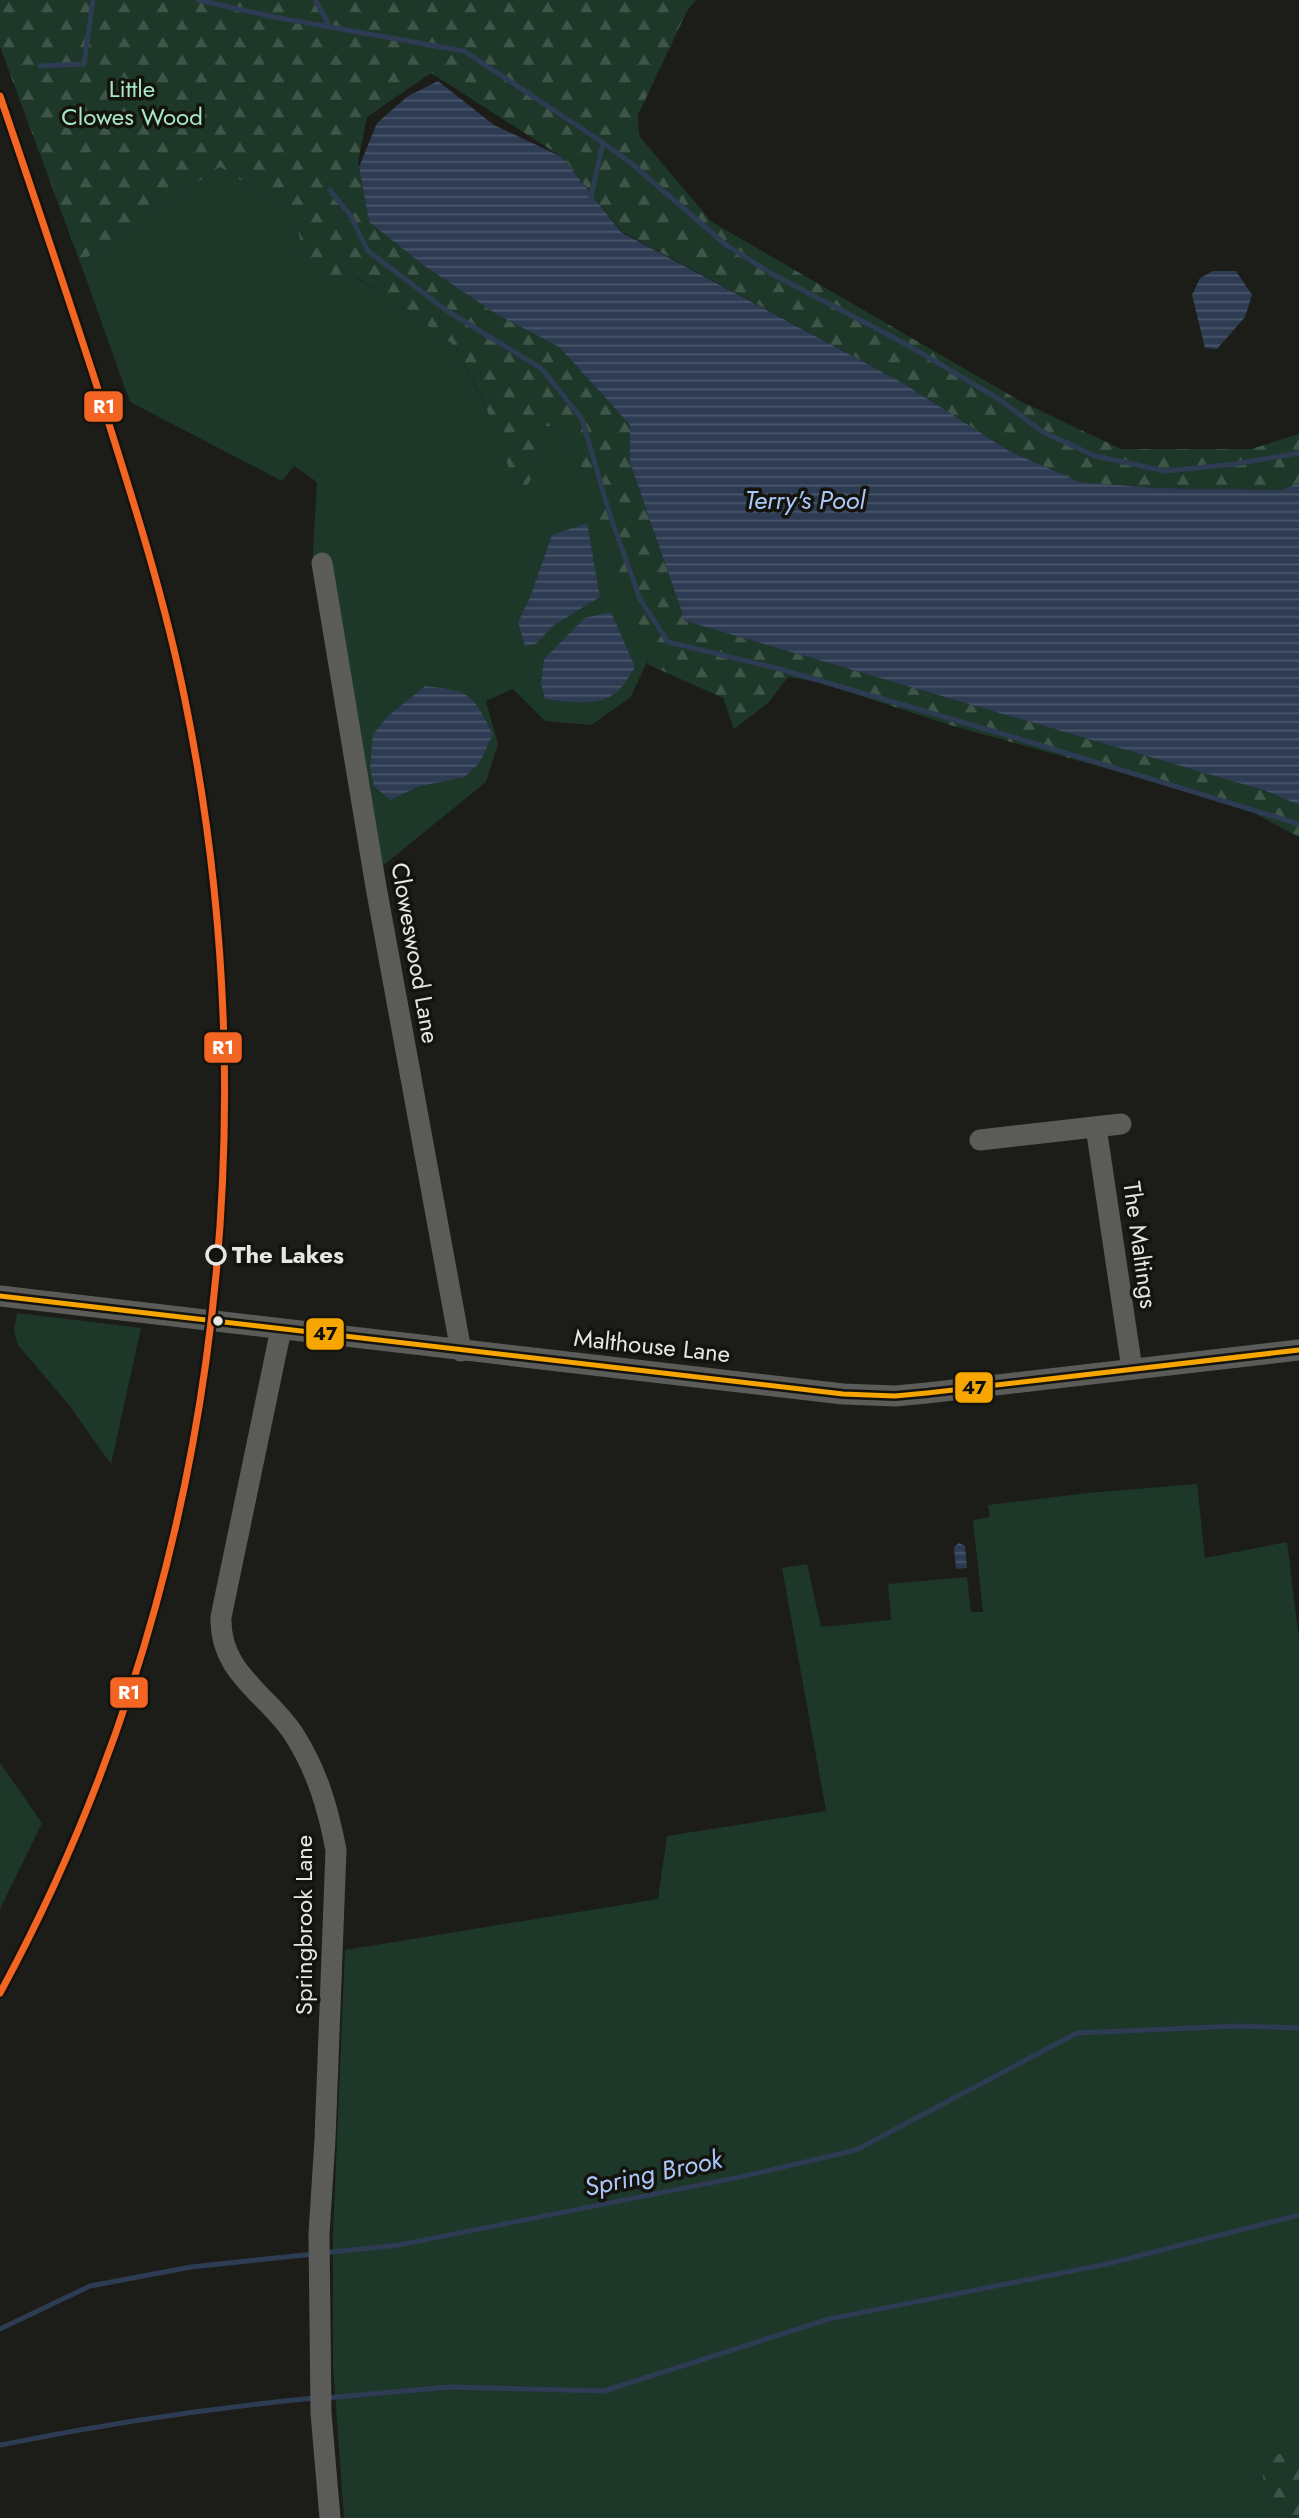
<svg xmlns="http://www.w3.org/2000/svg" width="1299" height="2518" font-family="Jost,sans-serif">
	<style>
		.green { fill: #1d3829 }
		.forest { fill: url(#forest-firs) }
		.water { fill: url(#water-rules) }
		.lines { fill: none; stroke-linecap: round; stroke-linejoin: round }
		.stream { stroke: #2d3b53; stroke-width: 5 }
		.minor { stroke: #5b5b59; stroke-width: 21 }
		.bus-1-casing { stroke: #14130e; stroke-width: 10 }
		.bus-1 { stroke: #f7a600; stroke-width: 5 }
		.rail-1-casing { stroke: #14130e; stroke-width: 12 }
		.rail-1 { stroke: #f26522; stroke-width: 7 }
		.stop-dot { fill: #14130e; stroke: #e6e6e2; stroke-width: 3.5 }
		.bus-dot { fill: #e6e6e2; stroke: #14130e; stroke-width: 2.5 }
		.labels { text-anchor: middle; stroke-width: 7; stroke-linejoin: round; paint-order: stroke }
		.park-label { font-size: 24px; fill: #a9e8c5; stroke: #14130e }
		.street-label { font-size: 24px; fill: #e6e6e2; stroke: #14130e }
		.stop-label { font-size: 24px; font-weight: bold; fill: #e6e6e2; stroke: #14130e; text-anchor: start }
		.water-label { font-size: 26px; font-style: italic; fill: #a9c7fa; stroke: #14130e }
		.line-badge { stroke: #14130e; stroke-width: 2.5 }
		.badge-label { font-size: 19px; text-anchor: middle; font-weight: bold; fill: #fff }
		.pale-badge-label { font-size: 19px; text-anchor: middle; font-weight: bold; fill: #111 }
	</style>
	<defs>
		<pattern id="forest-firs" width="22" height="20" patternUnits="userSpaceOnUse" patternTransform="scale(1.75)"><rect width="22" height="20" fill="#1d3829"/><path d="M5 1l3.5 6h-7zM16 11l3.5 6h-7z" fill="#3e5548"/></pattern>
		<pattern id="water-rules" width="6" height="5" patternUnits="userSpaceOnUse" patternTransform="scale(1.75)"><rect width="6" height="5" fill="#2d3b53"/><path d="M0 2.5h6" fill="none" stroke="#4b576b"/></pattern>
	</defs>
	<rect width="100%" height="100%" fill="#1c1c18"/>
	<path class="green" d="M220,167L294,214L304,256L356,278L398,304L455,346L526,486L538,462L542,426L566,427L650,656L630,698L591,725L545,721L513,689L486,701L498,744L486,782L380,868L312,567L317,482L294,466L282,481L130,402L80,262Z
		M17,1313L141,1328L111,1464L69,1405L18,1345L14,1331Z
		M1197,1484L1205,1558L1287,1542L1299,1639V2447L1260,2460L1270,2518H344L333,2365V2234L345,1950L658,1899L667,1836L826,1811L782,1568L807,1564L821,1627L891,1620L888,1584L967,1577L971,1612H983L973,1520L990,1517L988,1505L1088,1493Z
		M0,1763L42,1823L0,1909Z"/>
	<path class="forest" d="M0,0H696L687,11L638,115L639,136L712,222L1020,401L1121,449H1251L1299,434V483L1281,490L1156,488L1080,482L1009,451L903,383L621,231L562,157L431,73L367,117L358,162L369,222L423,265L496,314L559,347L630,425V463L685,621L1266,791L1299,805V837L1241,806L950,725L818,682L788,677L768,703L734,729L723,698L647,664L650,656L566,427L542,426L538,462L527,487L514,481L484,402L455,346L398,304L357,278L337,288L304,256L294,214L220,167L80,262L0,47Z
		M1299,2447V2518H1270L1260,2460Z"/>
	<path class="water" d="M438,81L494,125L562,157L621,232L903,383L1009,451L1080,482L1156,488L1281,490L1299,483V805L1266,791L685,621L630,463V425L559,347L496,314L423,265L369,222L359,167L377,123L408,96Z
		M1213,271H1236L1252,295L1245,317L1217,349L1205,348L1192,295L1200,278Z
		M587,523L600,597L554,625L536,644L525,646L518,622L529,600L552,535Z
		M611,612L635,667C630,675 625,684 618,691C599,708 568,702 545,699L541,683L544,659L585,618Z
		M425,686C472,692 471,692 493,734L480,762L465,777L420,786L390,800L374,786L370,768L373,734L388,716Z
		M959,1543L965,1546L967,1568L956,1569L954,1547Z"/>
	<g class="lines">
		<path class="stream" d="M198,0L274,17L464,51L593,136L631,163L726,245L772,274L902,342L999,399L1043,432L1095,456L1165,471L1235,464L1299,453
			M315,0L330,27
			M40,66L84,64L93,0
			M330,190L350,215L368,251L446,310L542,369L582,419L610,515L640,599L668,642L780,669L1020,739L1299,824
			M591,196L603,143
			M323,2253L399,2245L745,2176L856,2150L1077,2033L1238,2026L1299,2028
			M0,2329L90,2286L191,2267L314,2254
			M325,2398L449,2387L604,2391L829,2319L1107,2264L1299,2215
			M0,2445C104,2424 209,2408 315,2398"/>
		<path class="minor" d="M322,563L376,887L461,1351
			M1096,1127L1132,1369
			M980,1140L1121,1124
			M0,1296L843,1394L895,1396L927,1393L1299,1350
			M281,1329L221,1617C219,1672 266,1693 293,1733C317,1770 328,1808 336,1850L325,2139L319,2234L321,2413L330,2518"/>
		<defs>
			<path id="bus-1" d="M0,1296L843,1394L895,1396L927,1393L1299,1350"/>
		</defs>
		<use href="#bus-1" class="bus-1-casing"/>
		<use href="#bus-1" class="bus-1"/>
		<defs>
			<path id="rail-1" d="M0,96C35,199 70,302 103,405C134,503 165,600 185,700C274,1135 213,1602 0,1993"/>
		</defs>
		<use href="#rail-1" class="rail-1-casing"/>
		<use href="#rail-1" class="rail-1"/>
	</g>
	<circle class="stop-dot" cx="216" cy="1255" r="9"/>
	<circle class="bus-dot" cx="218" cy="1321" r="6"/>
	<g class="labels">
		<g class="park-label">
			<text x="132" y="97">Little<tspan x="132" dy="28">Clowes Wood</tspan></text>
		</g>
		<g class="street-label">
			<text transform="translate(415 953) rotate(80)" y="8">Cloweswood Lane</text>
			<text transform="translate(1140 1245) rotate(82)" y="8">The Maltings</text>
			<text transform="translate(652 1346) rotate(6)" y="8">Malthouse Lane</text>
			<text transform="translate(304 1925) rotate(-90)" y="8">Springbrook Lane</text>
		</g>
		<g class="stop-label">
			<text x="232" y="1263">The Lakes</text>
		</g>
		<g class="water-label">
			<text x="805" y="509">Terry's Pool</text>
			<text transform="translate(653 2173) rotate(-12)" y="9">Spring Brook</text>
		</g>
	</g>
	<g class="line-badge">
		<rect x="83" y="390" width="41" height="33" rx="7" fill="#f26522"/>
		<rect x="203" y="1031" width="40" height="33" rx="7" fill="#f26522"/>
		<rect x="305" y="1317" width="40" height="34" rx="7" fill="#f7a600"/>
		<rect x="954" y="1371" width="40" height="33" rx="7" fill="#f7a600"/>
		<rect x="109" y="1676" width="40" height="33" rx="7" fill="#f26522"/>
	</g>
	<g class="badge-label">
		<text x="104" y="413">R1</text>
		<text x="223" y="1054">R1</text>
		<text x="129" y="1699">R1</text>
	</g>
	<g class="pale-badge-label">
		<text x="325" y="1340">47</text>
		<text x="974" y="1394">47</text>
	</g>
</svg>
